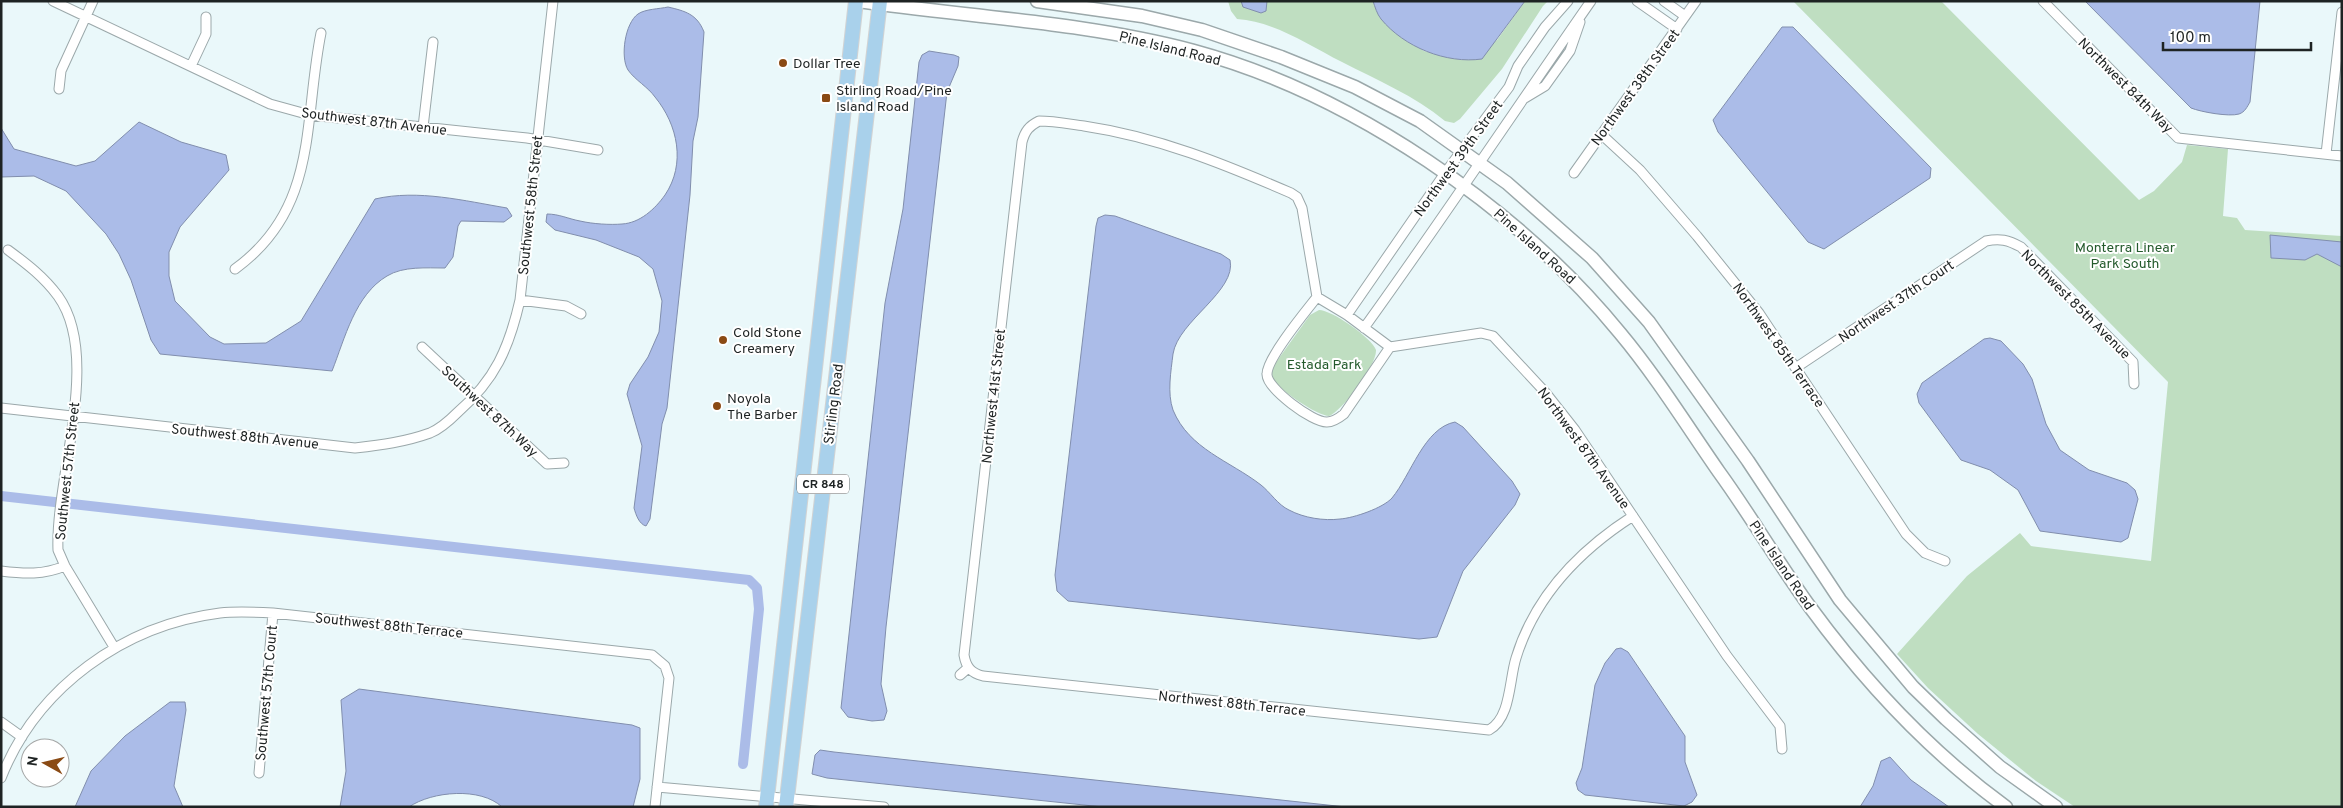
<svg xmlns="http://www.w3.org/2000/svg" width="2343" height="808" font-family="Overpass,sans-serif">
	<style>
		.green { fill: #bfdec1 }
		.water { fill: #abbce8; stroke: #818ead }
		.lines { fill: none; stroke-linecap: round; stroke-linejoin: round }
		.canal { stroke: #abbce8; stroke-width: 10 }
		.street-casing { stroke: #9ba8aa; stroke-width: 11 }
		.secondary-casing { stroke: #9ba8aa; stroke-width: 15 }
		.primary-casing { stroke: #d2d3d3; stroke-width: 16 }
		.street { stroke: #fff; stroke-width: 9 }
		.secondary { stroke: #fff; stroke-width: 12 }
		.primary { stroke: #a9d1eb; stroke-width: 14 }
		.poi-dot { fill: #8a4a14; stroke: #fff; stroke-width: 2 }
		.labels { text-anchor: middle; stroke-width: 4; stroke-linejoin: round; paint-order: stroke }
		.shield { fill: #fff; stroke: #626565; stroke-width: 1 }
		.shield-label { font-size: 12px; font-weight: bold; fill: #1e2323 }
		.street-label { font-size: 14px; fill: #1e2323; stroke: #fff }
		.poi-label { font-size: 14px; fill: #1e2323; stroke: #fff; text-anchor: start }
		.park-label { font-size: 14px; fill: #245a2c; stroke: #fff }
	</style>
	<rect width="100%" height="100%" fill="#eaf8fa"/>
	<path class="green" d="M1228,1H1373L1380,18L1401,36L1424,51L1462,60L1497,40L1525,1H1548L1543,6L1502,69L1460,119L1454,123L1445,121C1415,96 1377,80 1342,62C1308,45 1276,22 1237,19L1231,11Z
		M1793,1H1941L2139,200L2154,191L2182,162L2187,145L2228,149L2223,216L2237,218L2245,230L2342,236V807H2075L2036,781L1978,734L1928,688L1897,654L1967,576L2020,533L2031,546L2151,561L2168,382Z
		M1319,310C1332,310 1372,338 1376,350C1377,365 1342,411 1329,416C1318,416 1279,390 1274,380C1271,375 1272,370 1274,365L1310,315Z"/>
	<path class="water" d="M1241,1H1267L1266,11L1261,13L1243,7Z
		M1373,1H1525L1482,59C1446,64 1404,47 1381,19C1377,14 1375,7 1373,1Z
		M2085,1H2260L2250,102C2247,107 2245,112 2239,114C2229,117 2201,112 2191,108Z
		M668,7C685,11 697,14 704,32L698,117L693,141L690,195L667,408L662,424L650,519L646,526C639,524 636,515 634,508L642,446L627,394L630,384L648,357L659,332L662,301L653,269L639,257L596,240L555,230L546,222L547,214C559,214 569,219 580,221C593,224 610,225 622,224C640,223 655,209 665,195C686,164 678,125 655,97C648,87 635,80 628,70C620,57 625,23 638,14C645,9 659,9 668,7Z
		M1782,27H1793L1931,168L1930,178L1824,249L1808,242L1718,132L1713,120Z
		M929,51L954,55L959,57L958,66L947,92L886,627L881,684L887,711L884,720L872,721L848,717L841,708L885,303L903,209L919,62L922,55Z
		M139,122L181,142L226,155L229,170L180,227L169,252V276L175,301L210,337L224,344L266,343L301,321L375,199C418,189 465,201 507,208L512,216L504,222L461,221L458,226L453,257L445,268C427,268 403,266 387,276C355,295 345,338 332,371L160,354L151,340L131,280L119,254L106,234L66,191L34,176L1,177V128L14,149L76,166L95,161Z
		M1105,215L1115,216L1221,254L1230,260C1237,291 1178,321 1173,354C1171,371 1167,393 1173,410C1189,449 1230,461 1261,485C1270,492 1278,505 1289,510C1304,518 1324,521 1340,519C1354,518 1383,508 1392,498C1411,475 1424,428 1455,422L1463,427L1512,481L1520,494L1515,505L1463,571L1437,637L1419,639L1068,601L1057,591L1055,575L1096,226L1098,218Z
		M2270,235L2342,242V267L2317,254L2305,260L2271,258Z
		M1990,338L2001,341L2023,364L2032,379L2046,424L2060,450L2089,470L2127,483L2135,490L2138,499L2128,538L2121,542L2040,531L2018,490L1990,470L1961,460L1919,403L1917,394L1922,383L1984,339Z
		M1621,648L1628,652L1685,736V762L1697,795L1692,802L1684,806L1585,795L1578,790L1576,783L1582,768L1595,685L1605,663L1616,649Z
		M359,689L632,725L640,728V779L633,807H502C481,787 432,791 409,807H340L346,771L341,700Z
		M170,702H185L186,710L174,786L183,807H75L91,771L125,736Z
		M820,750L834,752L1346,807H1103L827,778L812,774L815,755Z
		M1890,757L1911,780L1949,807H1860L1873,786L1881,761Z"/>
	<g class="lines">
		<path class="canal" d="M1,496L749,580L757,588L759,609L743,764"/>
		<defs>
			<path id="street" d="M53,1L270,104L310,115L527,138L598,150
				M1637,1L1677,29
				M1664,1L1685,16
				M2043,1L2178,138L2342,156
				M191,66L206,34V17
				M59,89L61,71L93,1
				M1525,98L1545,86L1570,51L1580,22
				M423,127L433,42
				M1601,134L1640,170L1697,236L1759,313L1906,534L1925,553L1945,561
				M2326,154L2342,12
				M1574,173L1696,1
				M8,250C27,264 44,277 58,296C102,357 55,478 58,550L65,566L114,647
				M235,269C319,208 303,122 321,33
				M1317,297C1306,311 1267,358 1267,374C1266,388 1313,423 1327,422C1333,422 1339,418 1344,414L1390,347
				M520,300L566,306L581,314
				M1347,315L1445,173L1509,87L1518,66L1545,27L1568,1
				M1364,328C1442,220 1515,110 1591,1
				M422,347L547,464L564,463
				M1797,367L1986,241C2000,238 2008,240 2021,247L2133,362L2134,384
				M1,408L355,448C381,445 405,442 430,433C440,429 450,420 458,412C495,380 509,348 520,300L553,1
				M1633,516C1580,550 1535,596 1516,658C1509,680 1511,718 1489,730L983,676C971,673 966,667 964,655L1022,142C1025,131 1029,126 1039,121C1054,121 1069,124 1084,126C1158,137 1224,164 1291,193L1297,197L1302,208L1317,297L1347,315L1390,347L1481,333L1493,336L1545,392L1575,430L1727,656L1780,726L1782,749
				M1,571C25,574 43,575 65,566
				M960,675L968,668
				M1,722L22,737
				M259,773L273,613
				M1,778C37,687 124,625 220,613C237,611 255,612 273,613L652,655L665,666L669,678L655,807
				M657,787L884,807"/>
			<path id="secondary" d="M858,1C970,17 1085,22 1194,51C1352,94 1517,207 1620,333C1656,376 1687,426 1719,472C1751,516 1778,563 1810,607C1865,682 1930,752 2006,807
				M1037,1L1142,16L1202,30L1281,57L1355,87L1420,121L1507,183L1592,258L1649,322L1748,461L1840,600L1913,687L1946,719L2000,767L2056,807"/>
			<path id="primary" d="M766,807L856,1
				M786,807L880,1"/>
		</defs>
		<use href="#street" class="street-casing"/>
		<use href="#secondary" class="secondary-casing"/>
		<use href="#primary" class="primary-casing"/>
		<use href="#street" class="street"/>
		<use href="#secondary" class="secondary"/>
		<use href="#primary" class="primary"/>
	</g>
	<g class="poi-dot">
		<circle cx="783" cy="63" r="5"/>
		<rect x="821" y="93" width="10" height="10" rx="2.5"/>
		<circle cx="723" cy="340" r="5"/>
		<circle cx="717" cy="406" r="5"/>
	</g>
	<g class="labels">
		<rect class="shield" x="797" y="474.5" width="52" height="19" rx="4"/>
		<g class="shield-label">
			<text x="823" y="488">CR 848</text>
		</g>
		<g class="street-label">
			<text transform="translate(1170 48) rotate(14)" y="5">Pine Island Road</text>
			<text transform="translate(2126 85) rotate(45)" y="5">Northwest 84th Way</text>
			<text transform="translate(1635 87) rotate(-54)" y="5">Northwest 38th Street</text>
			<text transform="translate(374 121) rotate(7)" y="5">Southwest 87th Avenue</text>
			<text transform="translate(1458 158) rotate(-54)" y="5">Northwest 39th Street</text>
			<text transform="translate(530 205) rotate(-84)" y="5">Southwest 58th Street</text>
			<text transform="translate(1535 246) rotate(42)" y="5">Pine Island Road</text>
			<text transform="translate(1896 301) rotate(-34)" y="5">Northwest 37th Court</text>
			<text transform="translate(2076 304) rotate(45)" y="5">Northwest 85th Avenue</text>
			<text transform="translate(1779 345) rotate(55)" y="5">Northwest 85th Terrace</text>
			<text transform="translate(993 396) rotate(-84)" y="5">Northwest 41st Street</text>
			<text transform="translate(833 404) rotate(-83)" y="5">Stirling Road</text>
			<text transform="translate(490 411) rotate(43)" y="5">Southwest 87th Way</text>
			<text transform="translate(245 436) rotate(6)" y="5">Southwest 88th Avenue</text>
			<text transform="translate(1584 448) rotate(54)" y="5">Northwest 87th Avenue</text>
			<text transform="translate(67 471) rotate(-84)" y="5">Southwest 57th Street</text>
			<text transform="translate(1782 565) rotate(56)" y="5">Pine Island Road</text>
			<text transform="translate(389 625) rotate(6)" y="5">Southwest 88th Terrace</text>
			<text transform="translate(266 693) rotate(-85)" y="5">Southwest 57th Court</text>
			<text transform="translate(1232 703) rotate(6)" y="5">Northwest 88th Terrace</text>
		</g>
		<g class="poi-label">
			<text x="793" y="68">Dollar Tree</text>
			<text x="836" y="95">Stirling Road/Pine<tspan x="836" dy="16">Island Road</tspan></text>
			<text x="733" y="337">Cold Stone<tspan x="733" dy="16">Creamery</tspan></text>
			<text x="727" y="403">Noyola<tspan x="727" dy="16">The Barber</tspan></text>
		</g>
		<g class="park-label">
			<text x="2125" y="252">Monterra Linear<tspan x="2125" dy="16">Park South</tspan></text>
			<text x="1324" y="369">Estada Park</text>
		</g>
	</g>
	<rect width="2343" height="808" fill="none" stroke="#1e2323" stroke-width="5"/>
	<g transform="translate(45 763) rotate(278)"><circle r="24" fill="#ffffff" stroke="#a5a7a7"/>
	<path d="M0-4L9 19L0 12L-9 19Z" fill="#8a4a14"/>
	<text y="-8" font-size="14" font-weight="bold" text-anchor="middle" fill="#1e2323">N</text>
	</g>
	<path d="M2163 42v8h148v-8" fill="none" stroke="#1e2323" stroke-width="2.5"/>
	<text x="2170" y="42" font-size="15" fill="#1e2323" stroke="#ffffff" stroke-width="4" paint-order="stroke">100 m</text>
</svg>
